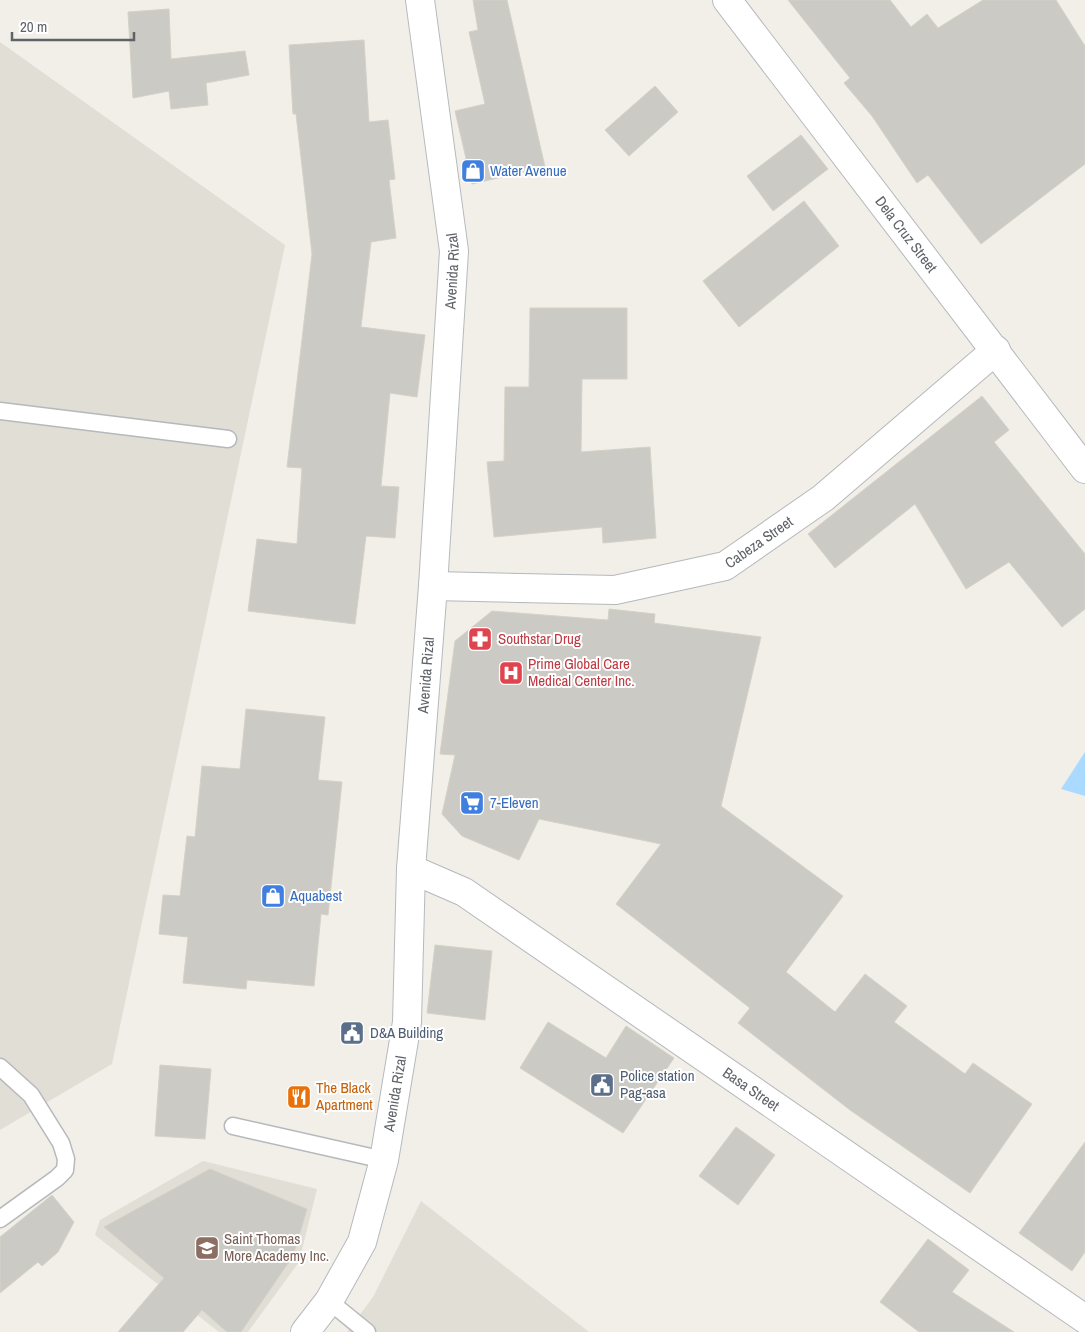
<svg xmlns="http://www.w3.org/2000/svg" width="1085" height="1332" font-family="'Archivo Narrow',sans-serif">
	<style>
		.education { fill: #e1ded6 }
		.water { fill: #aadaff }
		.building { fill: #cccac5; stroke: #d6d1c6 }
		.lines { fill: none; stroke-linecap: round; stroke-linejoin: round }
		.lane-casing { stroke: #b5b8bc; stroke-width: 19 }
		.street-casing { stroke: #b5b8bc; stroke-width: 30 }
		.secondary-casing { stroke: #b6babf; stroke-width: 30 }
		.lane { stroke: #fff; stroke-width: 16 }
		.street { stroke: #fff; stroke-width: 28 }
		.secondary { stroke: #fff; stroke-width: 28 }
		.labels { text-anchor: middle; stroke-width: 4; stroke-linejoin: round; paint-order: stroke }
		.shop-label { font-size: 15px; fill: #366cbe; stroke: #fff; text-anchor: start }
		.street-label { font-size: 15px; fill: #5f6368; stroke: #fff }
		.health-label { font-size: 15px; fill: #be3a42; stroke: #fff; text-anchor: start }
		.service-label { font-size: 15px; fill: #4e5e75; stroke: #fff; text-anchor: start }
		.food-label { font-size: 15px; fill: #c56008; stroke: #fff; text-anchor: start }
		.education-label { font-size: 15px; fill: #785e54; stroke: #fff; text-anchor: start }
	</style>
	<rect width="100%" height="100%" fill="#f1efe8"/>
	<path class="education" d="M0,42L285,245L112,1064L0,1130Z
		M203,1161L317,1189L299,1262L248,1332H219L95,1235L100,1220Z
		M421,1201L589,1332H347L373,1297Z"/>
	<path class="water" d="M1085,752V796L1061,789Z"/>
	<path class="building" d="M473,0H507L545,167L472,184L455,111L485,104L469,32L478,30Z
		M788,0H890L911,27L927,14L938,28L983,0H1056L1085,46V164L981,244L928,175L917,183L872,116L844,83L850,78Z
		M169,9L171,59L245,51L249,75L206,83L208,105L171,109L169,91L133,98L128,12Z
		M364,40L369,122L388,120L395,179L389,180L396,238L371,242L361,327L425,335L417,397L390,393L381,486L399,487L395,538L366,536L355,624L248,611L257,539L297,544L302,468L287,467L312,254L296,114H293L289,45Z
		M655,86L678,112L629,156L605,130Z
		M801,135L828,169L773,211L747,176Z
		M804,201L839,246L739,327L703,281Z
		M530,308H627V379H582L581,452L650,447L656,538L603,543L602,527L494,537L487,462L504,461L505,387H529Z
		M982,396L1009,430L994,442L1085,554V609L1062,627L1009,562L966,589L915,504L835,568L808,534Z
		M609,609L655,614L654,623L761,637L721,806L843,896L786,972L835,1012L865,974L907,1006L894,1022L965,1074L973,1063L1032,1104L970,1193L850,1110L738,1023L750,1008L616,904L661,844L539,819L519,860L462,836L442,814L455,755L440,754L455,641L492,611L608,620Z
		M246,709L325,717L318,780L342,782L328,915L321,914L314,986L247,980L246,989L183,983L188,937L159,934L163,895L180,896L187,836L195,837L202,766L240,769Z
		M435,945L492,951L485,1020L427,1013Z
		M548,1022L606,1058L626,1026L674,1058L623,1133L520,1068Z
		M160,1065L211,1069L205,1139L155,1136Z
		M736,1127L775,1155L738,1205L699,1176Z
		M1085,1142V1252L1072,1271L1019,1233Z
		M210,1169L307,1209L293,1256L241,1332H227L202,1310L183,1332H118L164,1278L104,1227Z
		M52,1195L74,1222L58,1252L42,1266L38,1262L0,1293V1237Z
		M928,1239L969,1270L952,1292L1014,1332H919L880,1302Z"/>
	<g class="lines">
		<defs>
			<path id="lane" d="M0,411L228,439
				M0,1067L31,1095L61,1143L66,1159L65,1170L57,1178L0,1219
				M233,1126L384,1160
				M329,1301L367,1332"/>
			<g id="street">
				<path id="s1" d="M727,0L1085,469"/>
				<path id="s2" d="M433,586L615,590L725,566L823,498L996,350"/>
				<path id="s3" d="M411,869L464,892L1085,1319"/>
			</g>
			<g id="secondary">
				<path id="s4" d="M305,1332L329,1301L362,1242L384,1160L407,1022L411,869L433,586L454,251L420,0"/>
			</g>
		</defs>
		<use href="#lane" class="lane-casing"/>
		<use href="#street" class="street-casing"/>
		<use href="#secondary" class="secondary-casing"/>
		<use href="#lane" class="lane"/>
		<use href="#street" class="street"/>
		<use href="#secondary" class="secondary"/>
	</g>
	<defs>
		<symbol id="shop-square" viewBox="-11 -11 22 22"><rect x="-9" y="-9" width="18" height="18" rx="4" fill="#3f7fe0" stroke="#fff"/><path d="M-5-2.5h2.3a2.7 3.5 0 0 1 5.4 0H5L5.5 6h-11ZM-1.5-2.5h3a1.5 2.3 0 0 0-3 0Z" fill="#fff"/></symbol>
		<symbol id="pharmacy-square" viewBox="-11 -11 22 22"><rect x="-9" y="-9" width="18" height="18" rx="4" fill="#e0444e" stroke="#fff"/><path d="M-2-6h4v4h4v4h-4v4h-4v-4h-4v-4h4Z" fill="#fff"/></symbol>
		<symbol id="hospital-square" viewBox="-11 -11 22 22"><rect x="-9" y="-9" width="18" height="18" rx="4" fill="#e0444e" stroke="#fff"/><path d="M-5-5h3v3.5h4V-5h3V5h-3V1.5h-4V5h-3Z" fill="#fff"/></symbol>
		<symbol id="supermarket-square" viewBox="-11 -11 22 22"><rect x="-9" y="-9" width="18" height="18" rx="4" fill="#3f7fe0" stroke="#fff"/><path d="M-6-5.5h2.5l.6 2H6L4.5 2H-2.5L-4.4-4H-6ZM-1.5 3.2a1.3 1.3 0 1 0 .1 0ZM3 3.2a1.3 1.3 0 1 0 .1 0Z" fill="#fff"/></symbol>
		<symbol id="civic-square" viewBox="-11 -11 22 22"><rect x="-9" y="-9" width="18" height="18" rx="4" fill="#5c6f8a" stroke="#fff"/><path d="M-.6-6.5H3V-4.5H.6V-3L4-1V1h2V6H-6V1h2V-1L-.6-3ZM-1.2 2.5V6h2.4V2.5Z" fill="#fff"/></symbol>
		<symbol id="restaurant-square" viewBox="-11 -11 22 22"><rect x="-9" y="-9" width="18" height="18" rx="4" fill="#e8710a" stroke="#fff"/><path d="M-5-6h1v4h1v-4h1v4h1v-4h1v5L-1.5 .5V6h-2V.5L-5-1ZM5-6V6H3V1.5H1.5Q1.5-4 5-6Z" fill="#fff"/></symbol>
		<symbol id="school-square" viewBox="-11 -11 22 22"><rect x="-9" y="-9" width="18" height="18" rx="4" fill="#8d6e63" stroke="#fff"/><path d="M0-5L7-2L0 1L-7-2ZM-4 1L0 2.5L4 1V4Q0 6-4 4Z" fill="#fff"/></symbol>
	</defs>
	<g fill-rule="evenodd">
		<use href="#shop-square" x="459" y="157" width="28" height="28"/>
		<use href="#pharmacy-square" x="466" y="625" width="28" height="28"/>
		<use href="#hospital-square" x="497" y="659" width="28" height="28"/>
		<use href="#supermarket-square" x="458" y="789" width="28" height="28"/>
		<use href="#shop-square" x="259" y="882" width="28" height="28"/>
		<use href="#civic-square" x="338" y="1019" width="28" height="28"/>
		<use href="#civic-square" x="588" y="1071" width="28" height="28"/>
		<use href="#restaurant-square" x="285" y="1083" width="28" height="28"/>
		<use href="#school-square" x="193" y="1234" width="28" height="28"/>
	</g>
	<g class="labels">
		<g class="shop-label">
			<text x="490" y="176">Water Avenue</text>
			<text x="490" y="808">7-Eleven</text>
			<text x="290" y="901">Aquabest</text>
		</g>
		<g class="street-label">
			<text dy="5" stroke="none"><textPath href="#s1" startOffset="295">Dela Cruz Street</textPath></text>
			<text dy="5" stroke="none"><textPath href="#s4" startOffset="1084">Avenida Rizal</textPath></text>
			<text dy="5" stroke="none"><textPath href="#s2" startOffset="336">Cabeza Street</textPath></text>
			<text dy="5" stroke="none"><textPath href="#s4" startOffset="679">Avenida Rizal</textPath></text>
			<text dy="5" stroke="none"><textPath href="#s3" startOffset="406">Basa Street</textPath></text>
			<text dy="5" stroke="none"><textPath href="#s4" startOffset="259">Avenida Rizal</textPath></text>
		</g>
		<g class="health-label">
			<text x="498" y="644">Southstar Drug</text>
			<text x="528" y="669">Prime Global Care<tspan x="528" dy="17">Medical Center Inc.</tspan></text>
		</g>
		<g class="service-label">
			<text x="370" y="1038">D&amp;A Building</text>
			<text x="620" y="1081">Police station<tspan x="620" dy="17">Pag-asa</tspan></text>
		</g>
		<g class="food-label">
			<text x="316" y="1093">The Black<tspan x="316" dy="17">Apartment</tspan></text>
		</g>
		<g class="education-label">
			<text x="224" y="1244">Saint Thomas<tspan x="224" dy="17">More Academy Inc.</tspan></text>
		</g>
	</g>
	<path d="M12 32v8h122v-8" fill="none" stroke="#5f6368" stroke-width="2.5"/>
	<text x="20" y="32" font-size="15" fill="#5f6368" stroke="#ffffff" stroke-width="4" paint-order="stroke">20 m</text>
</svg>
